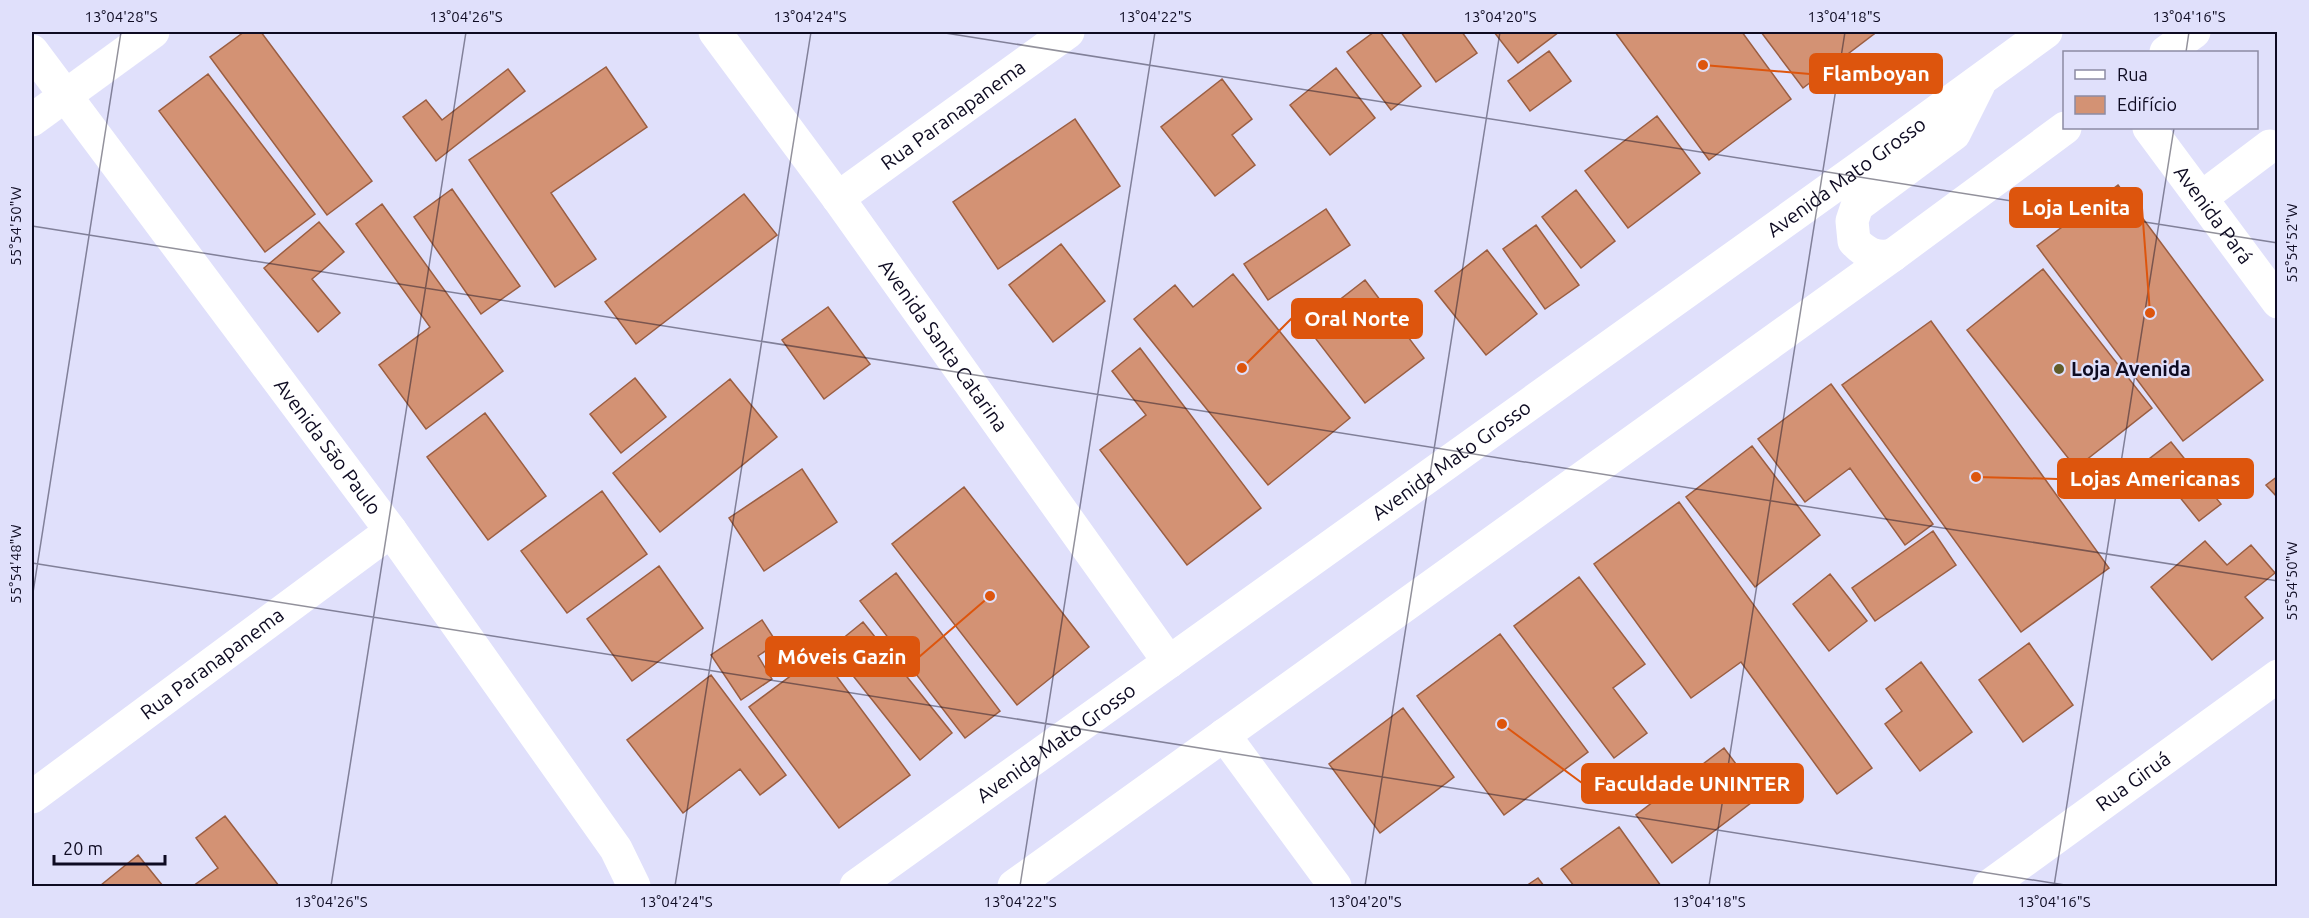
<svg xmlns="http://www.w3.org/2000/svg" width="2309" height="918" font-family="Ubuntu,sans-serif">
	<style>
		.building { fill: #d39274; stroke: #9b5e42; stroke-width: 1.5 }
		.lines { fill: none; stroke-linecap: round; stroke-linejoin: round }
		.minor { stroke: #fff; stroke-width: 33 }
		.major { stroke: #fff; stroke-width: 33 }
		.ticks { fill: none; stroke: #0e0b22; stroke-width: 1.5; stroke-opacity: 0.45 }
		.poi-dot { fill: #605c29; stroke: #e0e0fb; stroke-width: 2 }
		.labels { text-anchor: middle; stroke-width: 4.5; stroke-linejoin: round; paint-order: stroke }
		.street-label { font-size: 20px; fill: #0e0b22; stroke: #e0e0fb }
		.poi-label { font-size: 20px; font-weight: bold; fill: #0e0b22; stroke: #e0e0fb; text-anchor: start }
		.leader { fill: none; stroke: #dd550d; stroke-width: 2 }
		.callout-dot { fill: #dd550d; stroke: #e0e0fb; stroke-width: 2 }
		.callout { fill: #dd550d; stroke: #dd550d; stroke-width: 2 }
		.callout-label { font-size: 21px; text-anchor: middle; font-weight: bold; fill: #fff }
		.neatline { fill: none; stroke: #0e0b22; stroke-width: 2 }
		.ticks-label { font-size: 15px; text-anchor: middle; fill: #0e0b22 }
	</style>
	<rect width="100%" height="100%" fill="#e0e0fb"/>
	<path class="building" d="M244,32H261L372,181L327,215L210,57Z
		M1374,32H1380L1421,86L1391,110L1347,52Z
		M1401,32H1462L1477,53L1436,82Z
		M1494,32H1559L1518,63Z
		M1615,32H1742L1791,99L1709,160Z
		M1761,32H1871L1874,34L1803,88Z
		M1549,51L1571,81L1530,111L1508,81Z
		M606,67L647,127L551,193L596,259L555,287L469,160Z
		M1336,68L1375,118L1330,155L1290,105Z
		M508,69L525,91L436,161L403,117L426,100L442,120Z
		M208,74L315,214L265,252L159,111Z
		M1222,79L1252,119L1232,135L1255,165L1215,196L1161,127Z
		M1657,116L1700,173L1628,228L1585,171Z
		M1075,119L1120,186L998,269L953,202Z
		M2118,185L2263,380L2183,441L2037,246Z
		M452,189L520,286L481,314L414,217Z
		M1576,190L1615,241L1581,268L1542,217Z
		M744,194L777,235L636,344L605,302Z
		M382,204L503,371L426,429L379,365L430,327L356,224Z
		M1326,209L1350,245L1268,300L1244,264Z
		M319,222L344,252L312,279L340,313L318,332L264,268Z
		M1536,225L1579,285L1545,309L1503,249Z
		M1061,244L1105,301L1053,342L1009,285Z
		M1487,250L1537,314L1486,355L1435,291Z
		M2043,269L2152,408L2076,468L1967,330Z
		M1233,274L1350,418L1268,485L1134,319L1175,285L1193,307Z
		M1365,280L1424,358L1365,403L1306,326Z
		M828,307L870,364L824,399L782,340Z
		M1931,321L2109,568L2021,632L1842,385Z
		M1140,348L1261,508L1187,565L1100,450L1146,415L1112,371Z
		M635,378L666,417L621,453L590,414Z
		M730,379L777,437L660,532L613,473Z
		M1831,384L1933,524L1905,545L1850,468L1805,502L1758,439Z
		M485,413L546,496L488,540L427,457Z
		M2171,442L2221,504L2199,521L2149,459Z
		M1752,446L1820,535L1755,587L1686,497Z
		M802,469L837,522L764,571L729,518Z
		M2278,476V498L2266,485Z
		M964,487L1089,647L1017,705L892,544Z
		M602,491L647,554L567,613L521,551Z
		M1679,502L1872,768L1837,794L1741,662L1691,698L1594,564Z
		M1933,531L1956,565L1875,621L1852,588Z
		M2205,541L2227,565L2251,545L2275,573L2245,597L2263,618L2212,660L2151,587Z
		M659,566L703,628L632,681L587,619Z
		M896,573L1000,711L965,738L860,601Z
		M1830,574L1867,621L1829,651L1793,604Z
		M1579,577L1645,664L1613,688L1647,733L1614,758L1514,626Z
		M762,620L777,643L758,656L772,679L741,700L711,655Z
		M863,622L952,733L920,760L831,648Z
		M1500,634L1588,752L1504,815L1417,696Z
		M2029,643L2073,705L2023,742L1979,680Z
		M820,654L910,775L839,828L749,707Z
		M1921,662L1972,732L1920,771L1885,724L1902,711L1886,689Z
		M711,675L786,775L760,795L740,769L683,813L627,740Z
		M1403,708L1454,777L1380,833L1329,764Z
		M1724,748L1760,796L1672,863L1636,815Z
		M225,816L279,886H193L218,868L196,838Z
		M1619,827L1661,886H1574L1561,869Z
		M138,855L163,886H102L101,885Z
		M1538,878L1544,886H1526Z"/>
	<g class="lines">
		<g class="minor">
			<path id="s1" d="M715,32L838,198L1169,662"/>
			<path id="s2" d="M32,51L391,531L616,849L634,886"/>
			<path d="M32,120L153,32"/>
			<path id="s3" d="M2149,128L2278,302"/>
			<path id="s4" d="M838,198L1068,32"/>
			<path d="M2201,198L2270,146"/>
			<path d="M1224,735L1335,886"/>
			<path id="s5" d="M32,797L391,531"/>
			<path id="s6" d="M1989,886L2278,676"/>
		</g>
		<g class="major">
			<path d="M2166,52L2194,32"/>
			<path d="M1893,255C1876,259 1865,253 1854,241L1852,221L1857,206L1954,134L1979,84"/>
			<path id="s7" d="M856,886L1862,166L2046,32"/>
			<path d="M1014,886L1893,255L2065,128"/>
		</g>
	</g>
	<path class="ticks" d="M939,32L2278,243M2186,52L2189,32M32,226L2278,581M32,563L2071,886M32,599L121,32M331,886L466,32M675,886L811,32M1020,886L1155,32M1365,886L1500,32M1709,886L1845,32M2054,886L2174,128"/>
	<circle class="poi-dot" cx="2059" cy="369" r="6"/>
	<g class="labels">
		<g class="street-label">
			<text dy="7" stroke="none"><textPath href="#s4" startOffset="142">Rua Paranapanema</textPath></text>
			<text dy="7" stroke="none"><textPath href="#s7" startOffset="1218">Avenida Mato Grosso</textPath></text>
			<text dy="7" stroke="none"><textPath href="#s3" startOffset="108">Avenida Pará</textPath></text>
			<text dy="7" stroke="none"><textPath href="#s1" startOffset="388">Avenida Santa Catarina</textPath></text>
			<text dy="7" stroke="none"><textPath href="#s2" startOffset="494">Avenida São Paulo</textPath></text>
			<text dy="7" stroke="none"><textPath href="#s7" startOffset="732">Avenida Mato Grosso</textPath></text>
			<text dy="7" stroke="none"><textPath href="#s5" startOffset="224">Rua Paranapanema</textPath></text>
			<text dy="7" stroke="none"><textPath href="#s7" startOffset="246">Avenida Mato Grosso</textPath></text>
			<text dy="7" stroke="none"><textPath href="#s6" startOffset="178">Rua Giruá</textPath></text>
		</g>
		<g class="poi-label">
			<text x="2071" y="376">Loja Avenida</text>
		</g>
	</g>
	<path class="leader" d="M1703 65L1810 74M2150 313L2142 208M1242 368L1292 318M1976 477L2058 479M990 596L919 657M1502 724L1582 783"/>
	<g class="callout-dot">
		<circle cx="1703" cy="65" r="6"/>
		<circle cx="2150" cy="313" r="6"/>
		<circle cx="1242" cy="368" r="6"/>
		<circle cx="1976" cy="477" r="6"/>
		<circle cx="990" cy="596" r="6"/>
		<circle cx="1502" cy="724" r="6"/>
	</g>
	<g class="callout">
		<rect x="1810" y="54" width="132" height="39" rx="6"/>
		<rect x="2010" y="188" width="132" height="39" rx="6"/>
		<rect x="1292" y="299" width="130" height="39" rx="6"/>
		<rect x="2058" y="459" width="195" height="39" rx="6"/>
		<rect x="766" y="637" width="153" height="39" rx="6"/>
		<rect x="1582" y="764" width="221" height="39" rx="6"/>
	</g>
	<g class="callout-label">
		<text x="1876" y="81">Flamboyan</text>
		<text x="2076" y="215">Loja Lenita</text>
		<text x="1357" y="326">Oral Norte</text>
		<text x="2155" y="486">Lojas Americanas</text>
		<text x="842" y="664">Móveis Gazin</text>
		<text x="1692" y="791">Faculdade UNINTER</text>
	</g>
	<rect width="2309" height="918" fill="none" stroke="#e0e0fb" stroke-width="66"/>
	<rect x="2063" y="51" width="195" height="78" fill="#e0e0fb" stroke="#8c8ba4" stroke-width="1.5"/>
	<rect x="2075" y="70" width="30" height="9" fill="#ffffff" stroke="#8c8ba4" stroke-width="1.5"/>
	<text x="2117" y="81" font-size="18" fill="#0e0b22">Rua</text>
	<rect x="2075" y="96" width="30" height="18" fill="#d39274" stroke="#8c8ba4" stroke-width="1.5"/>
	<text x="2117" y="111" font-size="18" fill="#0e0b22">Edifício</text>
	<path d="M54 855v9h111v-9" fill="none" stroke="#0e0b22" stroke-width="3"/>
	<text x="63" y="855" font-size="18" fill="#0e0b22" stroke="#e0e0fb" stroke-width="4.5" paint-order="stroke">20 m</text>
	<rect x="33" y="33" width="2243" height="852" class="neatline"/>
	<g class="ticks-label">
		<text x="121" y="22">13°04'28"S</text>
		<text x="466" y="22">13°04'26"S</text>
		<text x="810" y="22">13°04'24"S</text>
		<text x="1155" y="22">13°04'22"S</text>
		<text x="1500" y="22">13°04'20"S</text>
		<text x="1844" y="22">13°04'18"S</text>
		<text x="2189" y="22">13°04'16"S</text>
		<text transform="translate(16 226) rotate(-90)" y="5">55°54'50"W</text>
		<text transform="translate(2292 243) rotate(-90)" y="5">55°54'52"W</text>
		<text transform="translate(16 564) rotate(-90)" y="5">55°54'48"W</text>
		<text transform="translate(2292 581) rotate(-90)" y="5">55°54'50"W</text>
		<text x="331" y="907">13°04'26"S</text>
		<text x="676" y="907">13°04'24"S</text>
		<text x="1020" y="907">13°04'22"S</text>
		<text x="1365" y="907">13°04'20"S</text>
		<text x="1709" y="907">13°04'18"S</text>
		<text x="2054" y="907">13°04'16"S</text>
	</g>
</svg>
